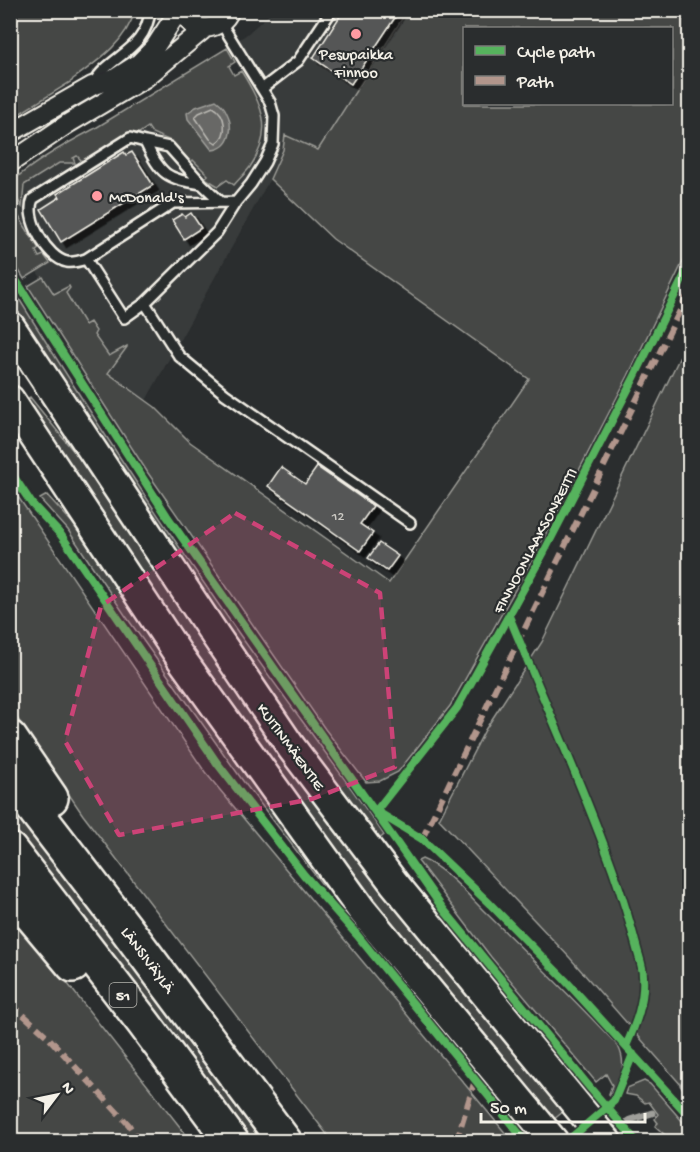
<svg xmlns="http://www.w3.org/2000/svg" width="700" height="1152" font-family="'Gochi Hand',sans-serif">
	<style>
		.built { fill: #373a3a }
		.green { fill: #444645; stroke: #9c9c96; stroke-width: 1.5; fill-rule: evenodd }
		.water { fill: #676866; stroke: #9f9f9a; stroke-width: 1.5 }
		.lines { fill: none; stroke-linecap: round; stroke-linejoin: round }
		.shore { stroke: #bcbab4; stroke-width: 1.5 }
		.stream { stroke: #9f9f9a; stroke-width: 7 }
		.building { fill: #555756; stroke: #f4f1e8; stroke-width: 1.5; filter: url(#shadow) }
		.lane-casing { stroke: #f4f1e8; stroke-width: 14 }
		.street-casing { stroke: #f4f1e8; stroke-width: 22 }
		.primary-casing { stroke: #f4f1e8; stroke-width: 33 }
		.highway-casing { stroke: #f4f1e8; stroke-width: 38 }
		.lane { stroke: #2a2d2e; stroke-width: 9 }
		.street { stroke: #2a2d2e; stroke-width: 18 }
		.primary { stroke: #2a2d2e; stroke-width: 28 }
		.highway { stroke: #2a2d2e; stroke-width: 33 }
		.quiet { stroke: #b2968c; stroke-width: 6; stroke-dasharray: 12 6; stroke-linecap: butt }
		.cycleway-casing { stroke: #2a2d2e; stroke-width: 11 }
		.cycleway { stroke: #56b35d; stroke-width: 8 }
		.marked { fill: #cc4377; fill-opacity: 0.2; stroke: #cc4377; stroke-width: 4.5; stroke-dasharray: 12 8; stroke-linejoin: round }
		.poi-dot { fill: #ff9aa2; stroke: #2a2d2e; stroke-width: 2 }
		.labels { text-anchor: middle; stroke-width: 4.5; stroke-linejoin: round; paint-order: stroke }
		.number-label { font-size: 14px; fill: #cccac4 }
		.shield { fill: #2a2d2e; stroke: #b7b6b0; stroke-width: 1.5 }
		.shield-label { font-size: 15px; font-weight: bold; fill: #f4f1e8 }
		.poi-label { font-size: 16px; fill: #f4f1e8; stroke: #2a2d2e }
		.street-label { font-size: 16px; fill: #f4f1e8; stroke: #2a2d2e }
	</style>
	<defs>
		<filter id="shadow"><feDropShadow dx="5.5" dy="5.5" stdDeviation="0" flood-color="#0009"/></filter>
	</defs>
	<rect width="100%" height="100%" fill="#2a2d2e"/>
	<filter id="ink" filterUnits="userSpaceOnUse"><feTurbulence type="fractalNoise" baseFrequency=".0167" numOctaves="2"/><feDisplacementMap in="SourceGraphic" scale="12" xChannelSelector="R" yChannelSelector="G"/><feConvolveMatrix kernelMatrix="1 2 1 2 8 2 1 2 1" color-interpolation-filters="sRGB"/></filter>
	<g filter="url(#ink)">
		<path class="built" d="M273,11H407L318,151L285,135L283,150L270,179L135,420L20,246L16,222L18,200L22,182L147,101L227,180L234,185L239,178L258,99L227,48L247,34Z"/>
		<path class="green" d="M11,10H135V11C125,43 99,60 73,79L72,81L11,119Z
			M407,11H689V249L628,376L538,549L450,706L398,772L380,781L366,782L325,729L148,473L28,286L43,277L54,294L69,286L70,288L66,293L85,325L90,322L96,331L94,335L109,356L127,346V347L108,373L155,407L190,442L389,583L529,379L333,239L270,179L283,150L285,135L318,150ZM464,28H672V104H464Z
			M227,48L235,62L229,66L234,75L241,71C262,104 275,130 250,167C245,174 239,179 234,185L227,180L218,186L205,178L208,175L193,160L190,163L171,141L152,133L148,127L139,133H129L83,162L77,156L73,158L75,163H59L24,185L22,207L11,189L10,183C35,161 65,144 94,129Z
			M11,204L39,249L36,251L39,257L44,255L50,263L24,279L11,257Z
			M11,286C83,402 157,517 235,628C284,698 336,765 384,835L378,840L239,649L107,453L11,304Z
			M689,338H690L689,1094L570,958L439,819L485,730L542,642Z
			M30,397L79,458L260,724L564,1111L553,1120C427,974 310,818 199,660C139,575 83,487 25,400Z
			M10,485L205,772L512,1141H332L83,815L11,709Z
			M47,495L79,530L329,883L324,887L243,781L125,615L68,530L40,499Z
			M11,803L197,1049L263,1141H252L11,823Z
			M422,859C445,868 468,895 485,912C530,956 575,1000 618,1046C628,1066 620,1078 610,1096L609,1094L612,1085L606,1074L596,1082L491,957L418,861Z
			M10,914L46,956L191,1141H11Z
			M644,1081L650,1084L689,1129V1141H660L666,1136L655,1126L658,1123L655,1119L658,1114L649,1102L645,1103L636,1096L625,1094L627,1088Z"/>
		<path class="water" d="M216,100C220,103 224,106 226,111C234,126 232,148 212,150L188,119L187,113L196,107Z"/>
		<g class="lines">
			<path class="shore" d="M213,107C226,114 229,135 216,143L210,139L195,117L199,113Z"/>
			<path class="stream" d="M683,1085L690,1079
				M610,1133L630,1120L652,1113"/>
		</g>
		<path class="building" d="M344,10H400L351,84L313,58Z
			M124,152L126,155L132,152L153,185L61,242L41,209L60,197L57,194Z
			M191,213L201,228L184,239L172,220L182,214L185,217Z
			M281,467L305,484L317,467L373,506L360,524L373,533L360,551L268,486Z
			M379,543L398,556L387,571L368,558Z"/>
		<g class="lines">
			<defs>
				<path id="lane" d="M221,23L270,102L274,116L273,144L265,162L251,184L236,202L217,232L145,303L124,318L86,259L173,203L236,202
					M93,84C108,56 147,51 150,10
					M263,88L298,61L332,10
					M145,142L169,147L202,184L221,202
					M86,259C80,261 73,263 67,262C47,258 24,218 33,199L130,138L145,142C161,175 166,179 202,184
					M145,303L179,356L225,394L410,523"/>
				<path id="street" d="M182,10C190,35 221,32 230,10
					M10,133L92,86L114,79L139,63L155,47L179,10
					M10,163L69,123L145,78L204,29"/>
				<path id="primary" d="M10,326L215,635L291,747L394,883L607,1142
					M10,400L180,657L361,909L554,1142"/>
				<path id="highway" d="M10,738L51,798
					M10,778L127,930L285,1142
					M10,850L143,1022L232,1142
					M10,890L73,965"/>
			</defs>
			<use href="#lane" class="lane-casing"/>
			<use href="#street" class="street-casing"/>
			<use href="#primary" class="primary-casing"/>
			<use href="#highway" class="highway-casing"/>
			<use href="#lane" class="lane"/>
			<use href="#street" class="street"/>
			<use href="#primary" class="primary"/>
			<use href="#highway" class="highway"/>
			<path class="quiet" d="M422,839L690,290
				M10,1003L46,1035L129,1125L139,1142
				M456,1142L475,1080"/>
			<defs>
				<path id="cycleway" d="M690,264L634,378L544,552L457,708L376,811L422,839L490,904L565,980L690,1117
					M10,271L167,516L444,910L591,1089L637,1142
					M10,471L32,504L61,535L217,763L304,875L357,935L526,1142
					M509,616C544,701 582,784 613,870C622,896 630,922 637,949C639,957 643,967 643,976C645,1000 636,1024 626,1046
					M566,1142L614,1101L633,1054"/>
			</defs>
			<use href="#cycleway" class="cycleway-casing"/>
			<use href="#cycleway" class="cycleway"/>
		</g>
	</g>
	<path class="marked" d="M235,513L380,593L395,767L312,799L119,835L65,741L101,606Z"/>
	<g class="poi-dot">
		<circle cx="356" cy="34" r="6"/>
		<circle cx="97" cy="196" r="6"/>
	</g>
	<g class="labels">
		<g class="number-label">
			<text x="338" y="520">12</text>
		</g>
		<rect class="shield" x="109.5" y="983" width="27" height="24" rx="4.5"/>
		<g class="shield-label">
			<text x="123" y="1000">51</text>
		</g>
		<g class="poi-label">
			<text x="356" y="59">Pesupaikka<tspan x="356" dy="18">Finnoo</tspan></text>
			<text x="109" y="202" text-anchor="start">McDonald's</text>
		</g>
		<g class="street-label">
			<text transform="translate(534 540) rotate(-62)" y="6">FINNOONLAAKSONREITTI</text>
			<text transform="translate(292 746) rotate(54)" y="6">KUITINMÄENTIE</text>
			<text transform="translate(149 959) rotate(53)" y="6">LÄNSIVÄYLÄ</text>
		</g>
	</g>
	<rect width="700" height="1152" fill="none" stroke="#2a2d2e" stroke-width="36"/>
	<rect x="18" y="18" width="664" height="1116" fill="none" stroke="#f4f1e8" stroke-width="2" filter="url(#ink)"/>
	<rect x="463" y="27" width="210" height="78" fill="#2a2d2e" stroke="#7b7b78" stroke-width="1.5"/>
	<rect x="475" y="46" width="30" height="9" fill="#56b35d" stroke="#7b7b78" stroke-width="1.5"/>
	<text x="517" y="57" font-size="18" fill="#f4f1e8">Cycle path</text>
	<rect x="475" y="76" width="30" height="9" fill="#b2968c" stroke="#7b7b78" stroke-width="1.5"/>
	<text x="517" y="87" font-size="18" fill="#f4f1e8">Path</text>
	<g transform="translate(57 1095) rotate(58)" stroke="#2a2d2e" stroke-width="4.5" paint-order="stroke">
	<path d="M0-4.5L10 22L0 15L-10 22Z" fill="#f4f1e8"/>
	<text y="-9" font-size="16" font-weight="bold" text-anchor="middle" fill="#f4f1e8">N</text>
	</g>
	<path d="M481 1113v9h164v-9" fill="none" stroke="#f4f1e8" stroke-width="3"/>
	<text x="490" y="1113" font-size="18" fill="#f4f1e8" stroke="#2a2d2e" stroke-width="4.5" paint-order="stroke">50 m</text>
</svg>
